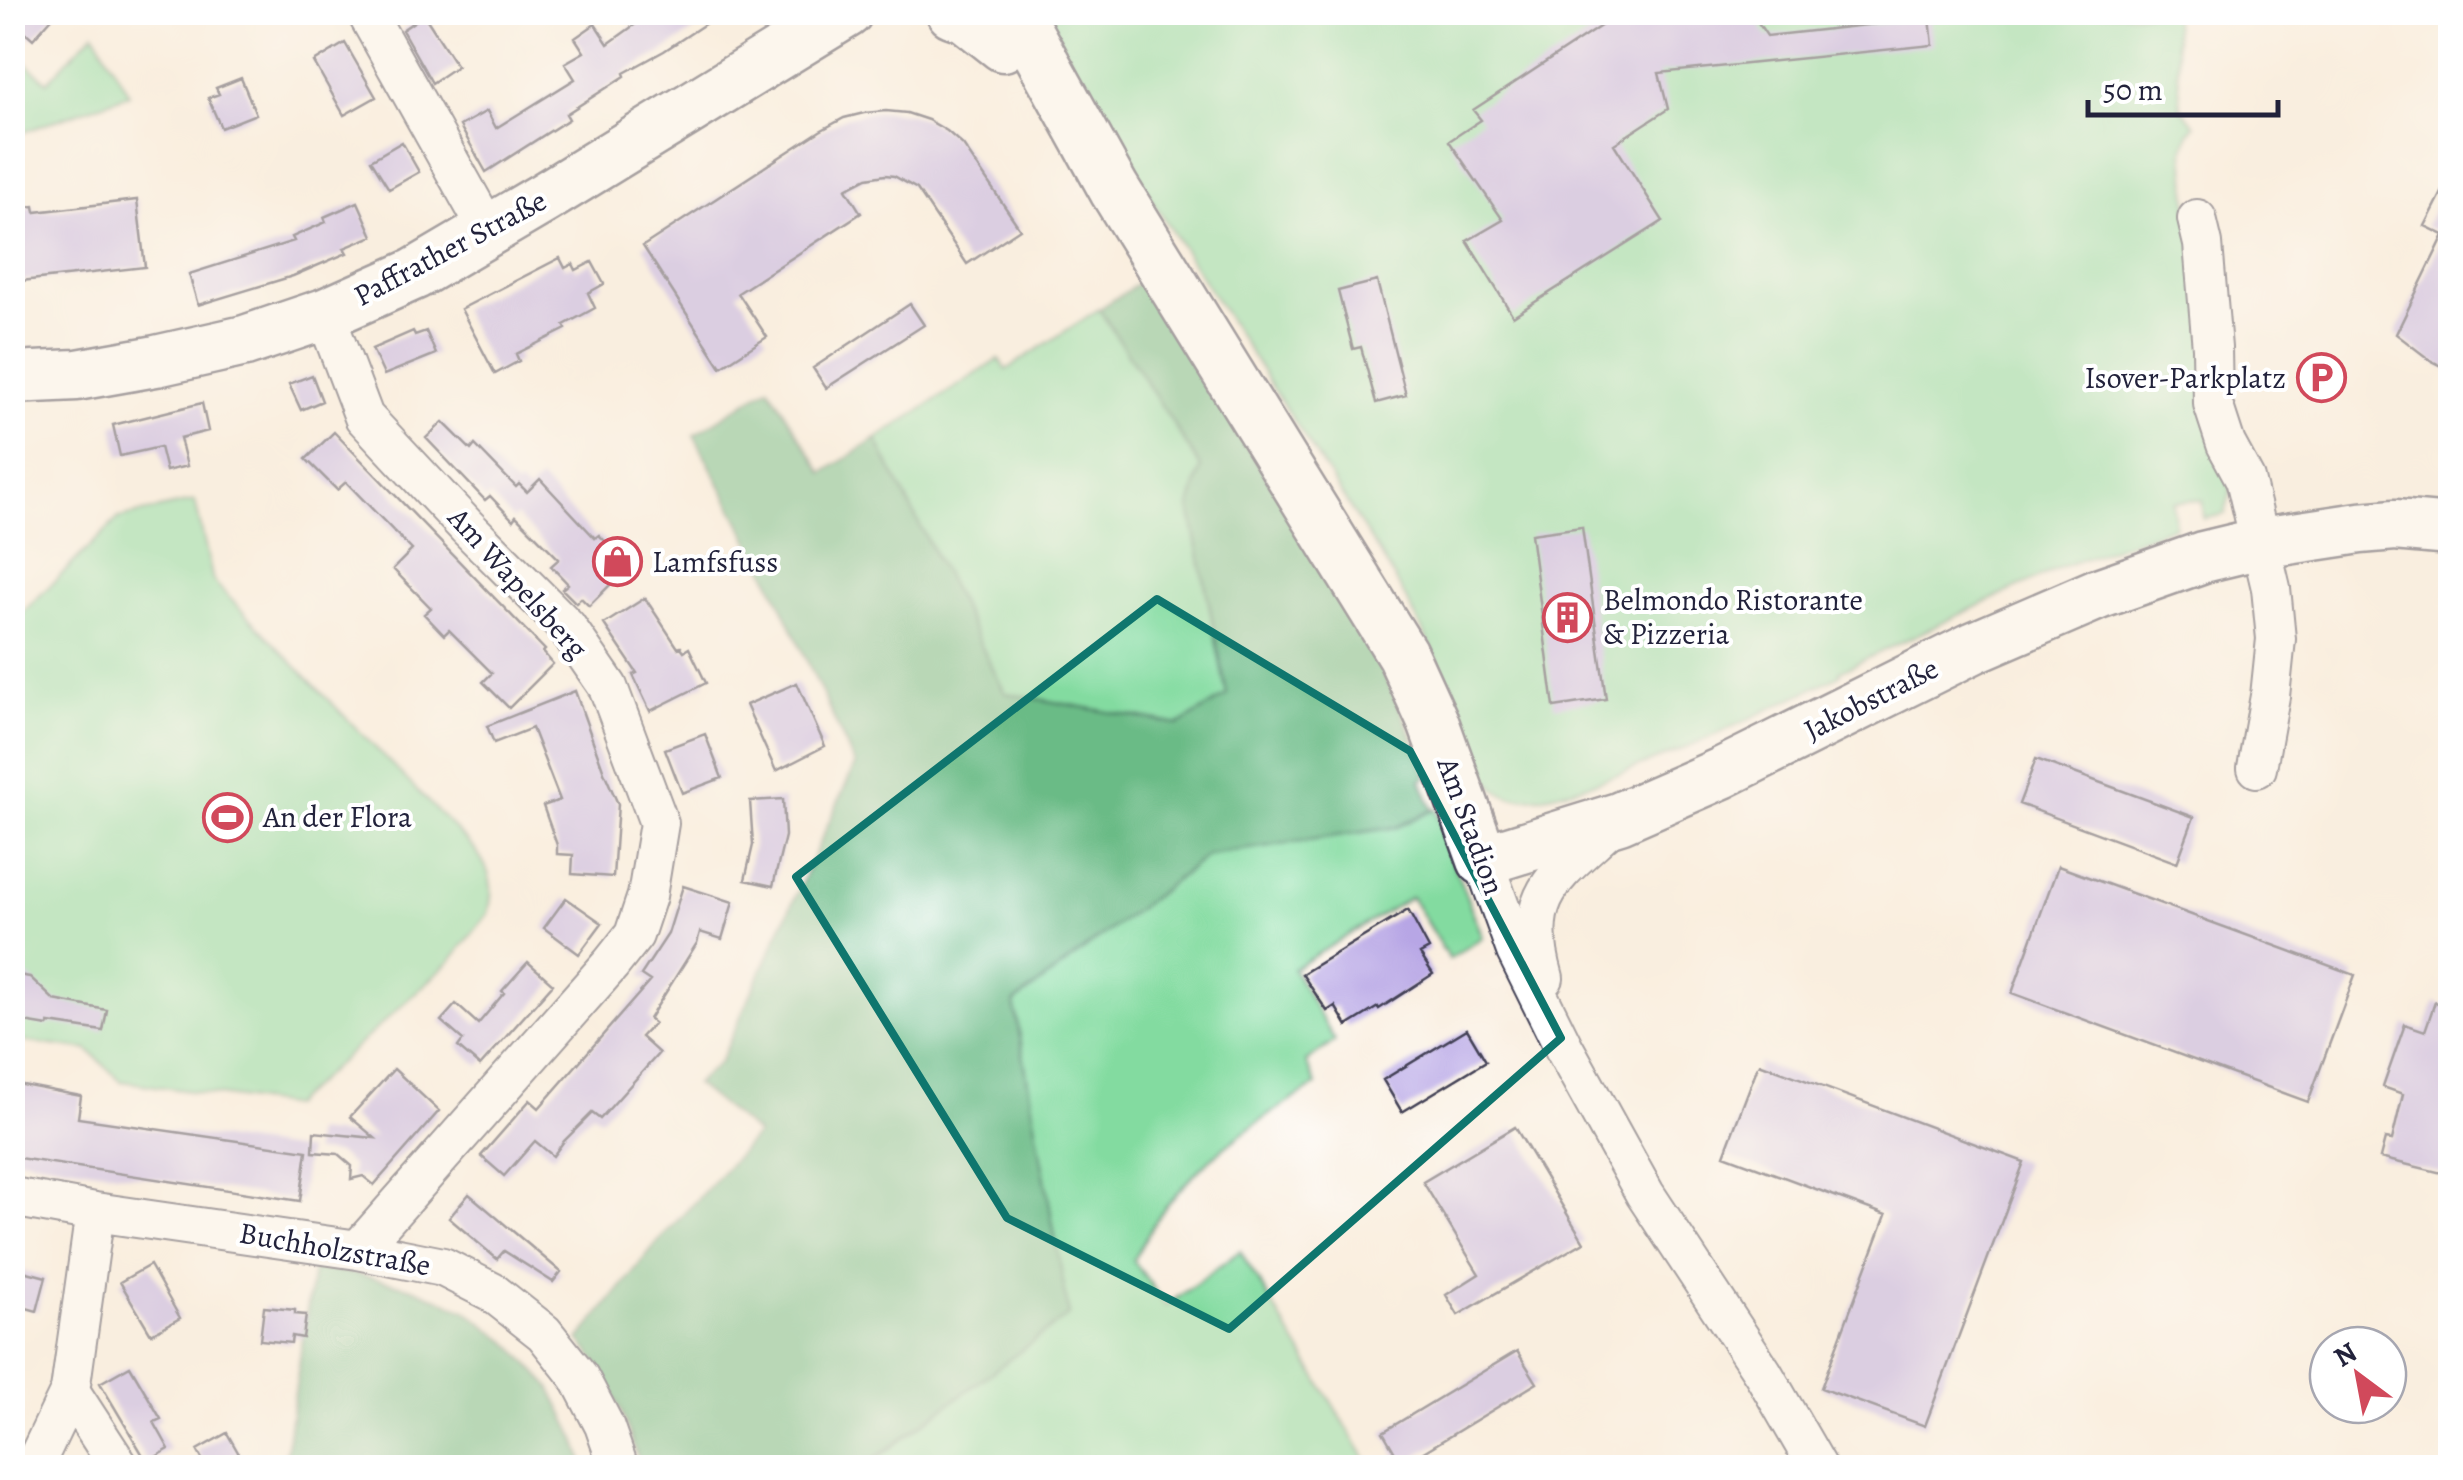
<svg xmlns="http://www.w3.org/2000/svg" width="2463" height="1480" font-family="Alegreya,serif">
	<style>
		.green { fill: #83dba0; stroke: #527e6e; stroke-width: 2.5 }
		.forest { fill: #6abb86; stroke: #466e60; stroke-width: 2.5 }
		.building { fill: #b7a6e5 }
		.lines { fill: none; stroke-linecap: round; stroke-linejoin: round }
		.minor-casing { stroke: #424154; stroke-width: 42 }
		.major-casing { stroke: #424154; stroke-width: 55 }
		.minor { stroke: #fff; stroke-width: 38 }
		.major { stroke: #fff; stroke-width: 50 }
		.marked { fill: none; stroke: #0f766e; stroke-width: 8; stroke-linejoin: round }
		.labels { text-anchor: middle; stroke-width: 8; stroke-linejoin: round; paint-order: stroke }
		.street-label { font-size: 30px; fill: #22223b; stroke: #fff }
		.poi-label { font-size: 30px; fill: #22223b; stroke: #fff; text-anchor: start }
	</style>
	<rect width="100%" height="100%" fill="#fff"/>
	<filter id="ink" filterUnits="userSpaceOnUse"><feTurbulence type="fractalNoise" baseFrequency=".01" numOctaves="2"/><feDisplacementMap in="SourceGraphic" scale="20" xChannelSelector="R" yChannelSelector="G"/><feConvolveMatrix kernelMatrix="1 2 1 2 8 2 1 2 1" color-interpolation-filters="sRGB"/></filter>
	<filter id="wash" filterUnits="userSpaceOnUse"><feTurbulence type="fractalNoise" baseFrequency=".0048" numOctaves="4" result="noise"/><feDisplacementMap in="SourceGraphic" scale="40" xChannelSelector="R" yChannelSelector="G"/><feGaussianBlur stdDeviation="2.25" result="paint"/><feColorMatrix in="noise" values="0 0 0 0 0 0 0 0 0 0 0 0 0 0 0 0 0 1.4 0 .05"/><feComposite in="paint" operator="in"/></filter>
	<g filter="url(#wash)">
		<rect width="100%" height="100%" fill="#f9eedf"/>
		<path class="green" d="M1044,13H2173L2181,107L2195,125L2189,133L2184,150L2190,224L2231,492L2225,514L2204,519L2202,500L2173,502L2175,526L2061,567L1840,671V675C1760,714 1681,754 1595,782C1573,789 1545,799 1521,798C1507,798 1497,792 1489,781C1470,758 1462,718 1450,690C1433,647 1411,607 1388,567L1153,202L1116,143Z
			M94,32L129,94L13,136V51L47,82Z
			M1099,309L1201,467L1190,507L1227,695L1179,725L1005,693L876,439L999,359L1006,370Z
			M195,501L213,581L476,851C491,871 495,889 488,914L449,963L291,1106L121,1081L88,1050L13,1040V622L119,518Z
			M1436,809L1454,866L1483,937L1449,959L1411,897L1293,969L1335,1041L1306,1062L1316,1085C1259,1120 1201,1158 1161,1213C1150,1228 1142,1245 1133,1260L1166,1306L1240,1251L1371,1467L864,1468L1068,1314L1014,1003L1208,855L1397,827Z"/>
		<path class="forest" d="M1142,281L1362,626L1410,730L1427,777L1421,780L1433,810L1397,827L1208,855L1014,1003L1069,1315L864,1467H641C626,1423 611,1375 579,1340L654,1246L757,1134L695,1084L720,1062L855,765L767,574L694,435L769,387L823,473L876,439L1005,693L1179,725L1227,695L1190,507L1201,467L1099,309Z
			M313,1268L356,1274L413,1288L466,1310L511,1345L550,1387L576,1439L585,1467H284Z"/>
		<g id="blocks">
			<path class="building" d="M12,12H57L33,39L12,20Z
				M634,12H723L664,51L624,73L625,76L566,114L569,119L486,172L460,126L487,111L496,128L575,79L565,63L584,52L575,38L595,24L608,44L640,21Z
				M1622,12H1751L1767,36L1930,18L1933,45L1659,73L1668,109L1614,144L1663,221L1513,316L1467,241L1503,220L1449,141L1481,120L1473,110Z
				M424,15L457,66L432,83L402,30Z
				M345,43L376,97L344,115L314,62Z
				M241,78L256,114L221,128L208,98L219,94L216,88Z
				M886,111L907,113L928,120L947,131L963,145L1020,229L967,264L917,189L894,176L885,175L867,178L846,189L861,213L738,293L767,337L721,367L643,246L820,131L844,118L864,113Z
				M402,142L419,172L389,189L371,160Z
				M2450,177V370L2430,360L2396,334L2444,235L2425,226Z
				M137,200L145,267L12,282V208L34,206L35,212Z
				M358,202L373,236L344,248L347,253L293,276L198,305L189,274L294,241L292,237L326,222L324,217Z
				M560,258L565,268L573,264L576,270L592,262L604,284L588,293L595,308L564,325L566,329L516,354L519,361L495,374L461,309Z
				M1377,281L1406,395L1376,403L1361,347L1353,349L1338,291Z
				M910,304L924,325L826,388L813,368Z
				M413,331L415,335L426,331L436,354L384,375L372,349Z
				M312,375L322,401L301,410L289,384Z
				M202,403L208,431L180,438L187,466L166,471L160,447L120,456L113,425Z
				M443,422L471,450L475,445L516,487L519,484L527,492L540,479L595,538L599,535L629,566L589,606L581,598L576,603L562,589L568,584L551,566L559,559L516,516L513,520L490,496L485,500L426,438Z
				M334,432L545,650L543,652L553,664L509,708L483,682L492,673L449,630L444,635L424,614L431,608L393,569L412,550L346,482L337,490L306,459Z
				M1582,527L1606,699L1554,707L1531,534Z
				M645,598L678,648L681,647L684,651L689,648L706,683L650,711L633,675L637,673L604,624Z
				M797,683L825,746L776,771L746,705Z
				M575,691L604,772L618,804L613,877L572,874L573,855L557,854V845L543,806L560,800L532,728L494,743L487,726Z
				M705,734L722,778L682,793L665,749Z
				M2036,759L2194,817L2177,863L2019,804Z
				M783,799L785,836L773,886L745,880L753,845L750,801Z
				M2058,866L2355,975L2308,1102L2012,993Z
				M683,886L733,902L722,939L700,932L697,943L649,1019L654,1023L641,1037L659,1053L600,1119L592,1113L564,1141L553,1156L535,1141L504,1176L481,1156L530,1100L539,1108L650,981L641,975L668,934Z
				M566,898L602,923L579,954L544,928Z
				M1408,910L1429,949L1420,954L1433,974L1379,1009L1378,1007L1347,1026L1335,1006L1327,1011L1302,974Z
				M528,962L553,984L480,1066L458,1047L463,1040L441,1021L456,1004L478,1024L504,993L502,991Z
				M12,974L30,977L54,1000L107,1010L103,1031L49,1023L48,1026L12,1020Z
				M2435,1002L2450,1008V1175L2380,1158L2385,1139L2392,1140L2403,1094L2383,1087L2405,1024L2425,1031Z
				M1467,1029L1486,1061L1402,1112L1383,1080Z
				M1759,1063L2024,1162L1925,1426L1821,1388L1886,1215L1724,1155Z
				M394,1069L439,1111L374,1185L363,1176L351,1179L352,1166L338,1154L313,1152L314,1132L375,1138L350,1117Z
				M12,1083L81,1096L78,1118L307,1151L300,1201L12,1157Z
				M1515,1127L1584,1242L1458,1315L1446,1295L1479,1274L1423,1182Z
				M469,1194L561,1272L553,1282L504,1251L497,1259L449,1218Z
				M150,1265L180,1318L151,1334L120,1282Z
				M12,1268L46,1277L37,1311L12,1304Z
				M264,1307L295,1310V1314L306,1315L303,1338L292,1336L291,1343L260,1340Z
				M1517,1351L1537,1383L1402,1465L1383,1432Z
				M130,1366L161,1419L154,1422L169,1449L147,1462L100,1383Z
				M227,1433L247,1468H207L197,1450Z"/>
		</g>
	</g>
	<g filter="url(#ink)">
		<use href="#blocks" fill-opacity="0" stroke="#424154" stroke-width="2.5"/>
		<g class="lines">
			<defs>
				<path id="minor" d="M366,12L488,230
					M2197,219L2203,244L2212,348L2213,404L2226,444L2245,479L2271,588L2276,639L2270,696L2257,768
					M325,314L364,417L467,527L566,626L608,687L659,823L647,896L634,935L611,964L358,1250
					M1483,860L1516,951L1564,1048L1645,1194L1763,1373L1818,1468
					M1544,978C1520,893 1556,877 1612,824
					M12,1197L95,1212L358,1250L443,1267L492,1292L544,1333L579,1377L604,1425L619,1468
					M70,1391L120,1468
					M33,1468L70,1391L95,1212"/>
				<path id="major" d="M952,12L966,17L1003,46
					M1016,12L1114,189L1402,654L1433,722L1483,860L1619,818L1722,773L1975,647L2098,594L2203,557L2261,543L2360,528L2395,525L2450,530
					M12,378L77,375L156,361L245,341L325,314L415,274L544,198L847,12"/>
			</defs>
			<use href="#minor" class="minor-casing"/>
			<use href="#major" class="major-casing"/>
			<use href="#minor" class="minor"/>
			<use href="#major" class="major"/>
		</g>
	</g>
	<path d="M0 0H2463V1480H0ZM1157,599L1410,751L1561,1038L1229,1329L1007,1218L796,877Z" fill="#f9eedf" fill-opacity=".55" fill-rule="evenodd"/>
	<path class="marked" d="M1157,599L1410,751L1561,1038L1229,1329L1007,1218L796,877Z"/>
	<defs>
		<symbol id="parking-ring" viewBox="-11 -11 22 22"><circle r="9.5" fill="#fff" stroke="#d1495b" stroke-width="1.5"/><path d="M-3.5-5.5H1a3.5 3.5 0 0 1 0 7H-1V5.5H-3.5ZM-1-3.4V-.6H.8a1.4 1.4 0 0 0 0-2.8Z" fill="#d1495b"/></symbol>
		<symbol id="shop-ring" viewBox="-11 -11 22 22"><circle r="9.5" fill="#fff" stroke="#d1495b" stroke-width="1.5"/><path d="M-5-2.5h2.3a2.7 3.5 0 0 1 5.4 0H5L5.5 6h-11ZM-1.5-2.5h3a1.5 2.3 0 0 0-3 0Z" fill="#d1495b"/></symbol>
		<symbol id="building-ring" viewBox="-11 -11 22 22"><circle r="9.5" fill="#fff" stroke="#d1495b" stroke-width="1.5"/><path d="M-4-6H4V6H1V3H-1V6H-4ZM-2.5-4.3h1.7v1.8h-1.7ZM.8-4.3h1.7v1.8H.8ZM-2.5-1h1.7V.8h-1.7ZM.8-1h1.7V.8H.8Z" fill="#d1495b"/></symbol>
		<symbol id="stadium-ring" viewBox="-11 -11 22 22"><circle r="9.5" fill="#fff" stroke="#d1495b" stroke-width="1.5"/><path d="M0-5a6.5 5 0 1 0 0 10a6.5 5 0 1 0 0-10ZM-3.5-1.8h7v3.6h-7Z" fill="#d1495b"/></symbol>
	</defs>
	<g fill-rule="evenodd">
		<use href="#parking-ring" x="2294" y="350" width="55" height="55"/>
		<use href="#shop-ring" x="590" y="534" width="55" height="55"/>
		<use href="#building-ring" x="1540" y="590" width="55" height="55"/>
		<use href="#stadium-ring" x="200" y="790" width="55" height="55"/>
	</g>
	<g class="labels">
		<g class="street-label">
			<text transform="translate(450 248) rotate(-28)" y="10">Paffrather Straße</text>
			<text transform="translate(518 583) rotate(48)" y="10">Am Wapelsberg</text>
			<text transform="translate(1871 699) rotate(-27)" y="10">Jakobstraße</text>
			<text transform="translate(1471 826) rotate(70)" y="10">Am Stadion</text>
			<text transform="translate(335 1249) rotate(10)" y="10">Buchholzstraße</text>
		</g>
		<g class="poi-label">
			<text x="2286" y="388" text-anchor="end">Isover-Parkplatz</text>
			<text x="652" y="572">Lamfsfuss</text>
			<text x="1603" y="610">Belmondo Ristorante<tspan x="1603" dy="34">&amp; Pizzeria</tspan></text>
			<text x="263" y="827">An der Flora</text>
		</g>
	</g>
	<rect width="2463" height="1480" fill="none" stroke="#fff" stroke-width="50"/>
	<g transform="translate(2358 1375) rotate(328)"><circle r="48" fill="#ffffff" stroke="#a7a7b1" stroke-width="2.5"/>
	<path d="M0-8L18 38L0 25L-18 38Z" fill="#d1495b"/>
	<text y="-15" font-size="28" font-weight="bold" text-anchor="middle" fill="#22223b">N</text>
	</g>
	<path d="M2088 100v15h190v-15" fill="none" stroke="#22223b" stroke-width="5"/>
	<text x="2103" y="100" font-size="30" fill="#22223b" stroke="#ffffff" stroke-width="8" paint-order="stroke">50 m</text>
</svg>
